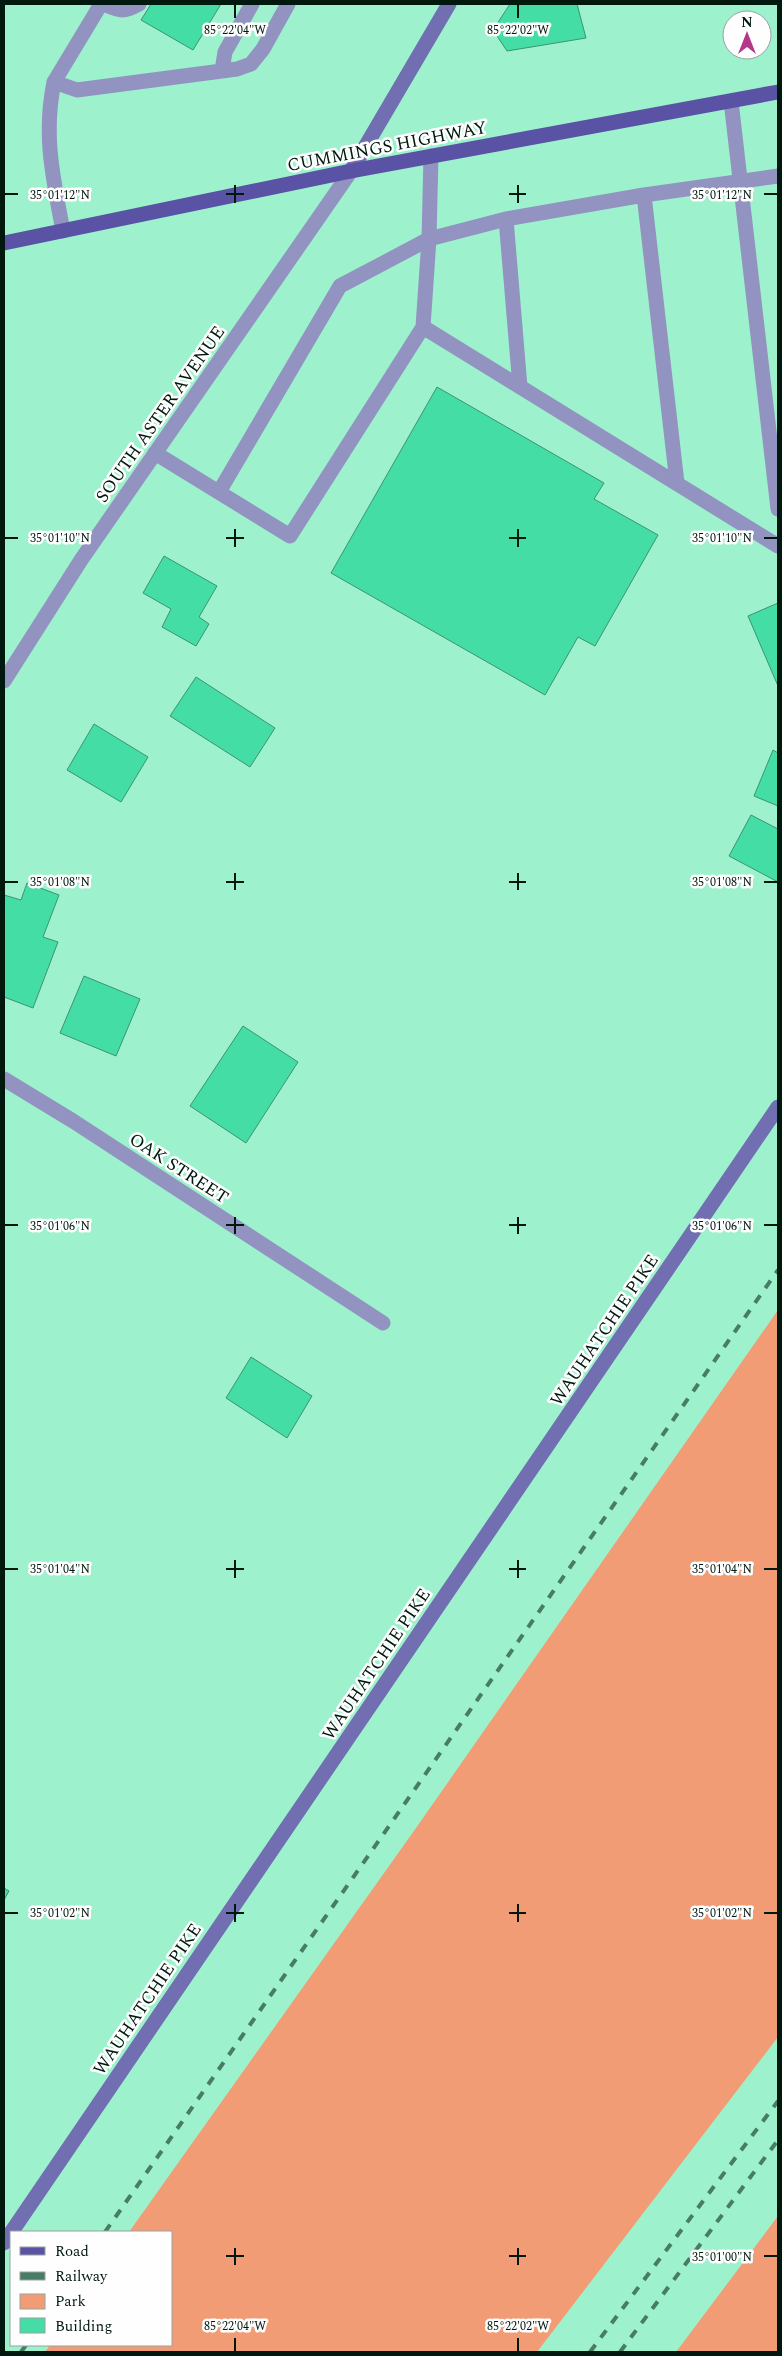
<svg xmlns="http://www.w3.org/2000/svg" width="782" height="2356" font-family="Spectral,serif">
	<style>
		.green { fill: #f29c76 }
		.building { fill: #44dda6; stroke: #3d9372 }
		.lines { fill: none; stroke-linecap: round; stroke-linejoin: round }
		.lane { stroke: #9393c1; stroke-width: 15 }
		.street { stroke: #9393c1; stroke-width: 15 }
		.secondary { stroke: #716eb1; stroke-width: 15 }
		.primary { stroke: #5a52a4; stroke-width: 15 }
		.rail { stroke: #487c66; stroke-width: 4; stroke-dasharray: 9 9; stroke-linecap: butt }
		.ticks { fill: none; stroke: #00180e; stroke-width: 2 }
		.labels { text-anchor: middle; stroke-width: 5; stroke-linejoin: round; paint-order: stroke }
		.street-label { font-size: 18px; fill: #00180e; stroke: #fefefe }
		.ticks-label { font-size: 12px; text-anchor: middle; fill: #00180e; stroke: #fefefe; stroke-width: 5; stroke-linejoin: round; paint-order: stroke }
	</style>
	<rect width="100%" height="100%" fill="#9df2cd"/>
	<path class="green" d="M778,1310V2037L537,2352H45L50,2345H171V2232H129L416,1828Z
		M778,2216V2352H676Z"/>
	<path class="building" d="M151,4H221L193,50L141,20Z
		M510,4H577L586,38L507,51L493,30Z
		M437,387L604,483L594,499L658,535L595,646L578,637L545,695L331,573Z
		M164,556L217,586L199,617L209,624L196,646L162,627L171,609L143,593Z
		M778,603V686L748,616Z
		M196,677L275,728L250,767L170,716Z
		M94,724L148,757L121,802L67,770Z
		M773,750L778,753V806L754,796Z
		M751,815L778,829V882L729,856Z
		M27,883L59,895L43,937L58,942L33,1008L4,997V895L21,900Z
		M84,976L140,999L116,1056L60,1033Z
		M243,1026L298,1062L246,1143L190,1106Z
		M251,1357L312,1396L287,1438L226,1398Z
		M4,1888L9,1891L4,1900Z"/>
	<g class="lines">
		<path class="lane" d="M103,4C120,11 123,13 139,4
			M222,70L225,52L252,4
			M54,82L101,4
			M731,101L778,509
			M431,156L429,239L423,327L778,546
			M644,195L677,483
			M506,219L520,387
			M63,231C53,178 43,135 54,82L77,90L237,69L251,64L263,49L288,4
			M155,453L290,536L423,327
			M219,492L340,286L429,239L506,219L644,195L778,176"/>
		<path class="street" d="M4,681L81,560L351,171
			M4,1079L73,1121L383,1323"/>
		<path class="secondary" d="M351,171L449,4
			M4,2243L778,1107"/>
		<path class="primary" d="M4,243L351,171L778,92"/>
		<path class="rail" d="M105,2232L778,1270
			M21,2352L26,2345
			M590,2352L778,2101
			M620,2352L778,2140"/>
	</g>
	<path class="ticks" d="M235,5V18M518,5V18M235,185V203M518,185V203M5,194H18M226,194H244M509,194H526M764,194H777M235,529V547M518,529V547M5,538H18M226,538H244M509,538H526M764,538H777M235,873V890M518,873V890M5,882H18M226,882H244M509,882H526M764,882H777M235,1217V1234M518,1217V1234M5,1225H18M226,1225H244M509,1225H526M764,1225H777M235,1560V1578M518,1560V1578M5,1569H18M226,1569H244M509,1569H526M764,1569H777M235,1904V1922M518,1904V1922M5,1913H18M226,1913H244M509,1913H526M764,1913H777M235,2248V2265M518,2248V2265M226,2256H244M509,2256H526M764,2256H777M235,2338V2351M518,2338V2351"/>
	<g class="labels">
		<g class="street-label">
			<text transform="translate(387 146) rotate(-11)" y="6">CUMMINGS HIGHWAY</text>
			<text transform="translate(160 414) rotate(-55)" y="6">SOUTH ASTER AVENUE</text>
			<text transform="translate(179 1168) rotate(33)" y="6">OAK STREET</text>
			<text transform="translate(604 1330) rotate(-56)" y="6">WAUHATCHIE PIKE</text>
			<text transform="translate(376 1664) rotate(-56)" y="6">WAUHATCHIE PIKE</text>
			<text transform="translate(147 1999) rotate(-56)" y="6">WAUHATCHIE PIKE</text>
		</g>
	</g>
	<g class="ticks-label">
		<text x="235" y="34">85°22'04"W</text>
		<text x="518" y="34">85°22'02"W</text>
		<text x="60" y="199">35°01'12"N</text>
		<text x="722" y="199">35°01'12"N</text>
		<text x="60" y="542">35°01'10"N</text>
		<text x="722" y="542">35°01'10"N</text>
		<text x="60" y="886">35°01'08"N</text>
		<text x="722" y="886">35°01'08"N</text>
		<text x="60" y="1230">35°01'06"N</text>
		<text x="722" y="1230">35°01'06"N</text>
		<text x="60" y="1573">35°01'04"N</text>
		<text x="722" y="1573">35°01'04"N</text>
		<text x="60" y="1917">35°01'02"N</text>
		<text x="722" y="1917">35°01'02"N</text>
		<text x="722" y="2261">35°01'00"N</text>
		<text x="235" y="2330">85°22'04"W</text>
		<text x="518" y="2330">85°22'02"W</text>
	</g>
	<rect width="782" height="2356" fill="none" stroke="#00180e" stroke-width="10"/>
	<rect x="10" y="2231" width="162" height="115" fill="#fefefe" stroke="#98a29e"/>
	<rect x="20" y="2247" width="25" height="8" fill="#5a52a4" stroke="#98a29e"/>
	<text x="55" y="2256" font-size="15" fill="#00180e">Road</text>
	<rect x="20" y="2272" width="25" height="8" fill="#487c66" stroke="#98a29e"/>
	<text x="55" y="2281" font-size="15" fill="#00180e">Railway</text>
	<rect x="20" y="2294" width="25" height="15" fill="#f29c76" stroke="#98a29e"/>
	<text x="55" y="2306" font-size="15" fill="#00180e">Park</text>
	<rect x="20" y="2318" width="25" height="15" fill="#44dda6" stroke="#98a29e"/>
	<text x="55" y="2331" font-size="15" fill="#00180e">Building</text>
	<g transform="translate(747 35)"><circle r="24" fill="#fefefe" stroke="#98a29e"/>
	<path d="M0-4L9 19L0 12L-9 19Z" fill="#b43889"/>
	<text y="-8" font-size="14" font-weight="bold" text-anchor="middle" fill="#00180e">N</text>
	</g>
</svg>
